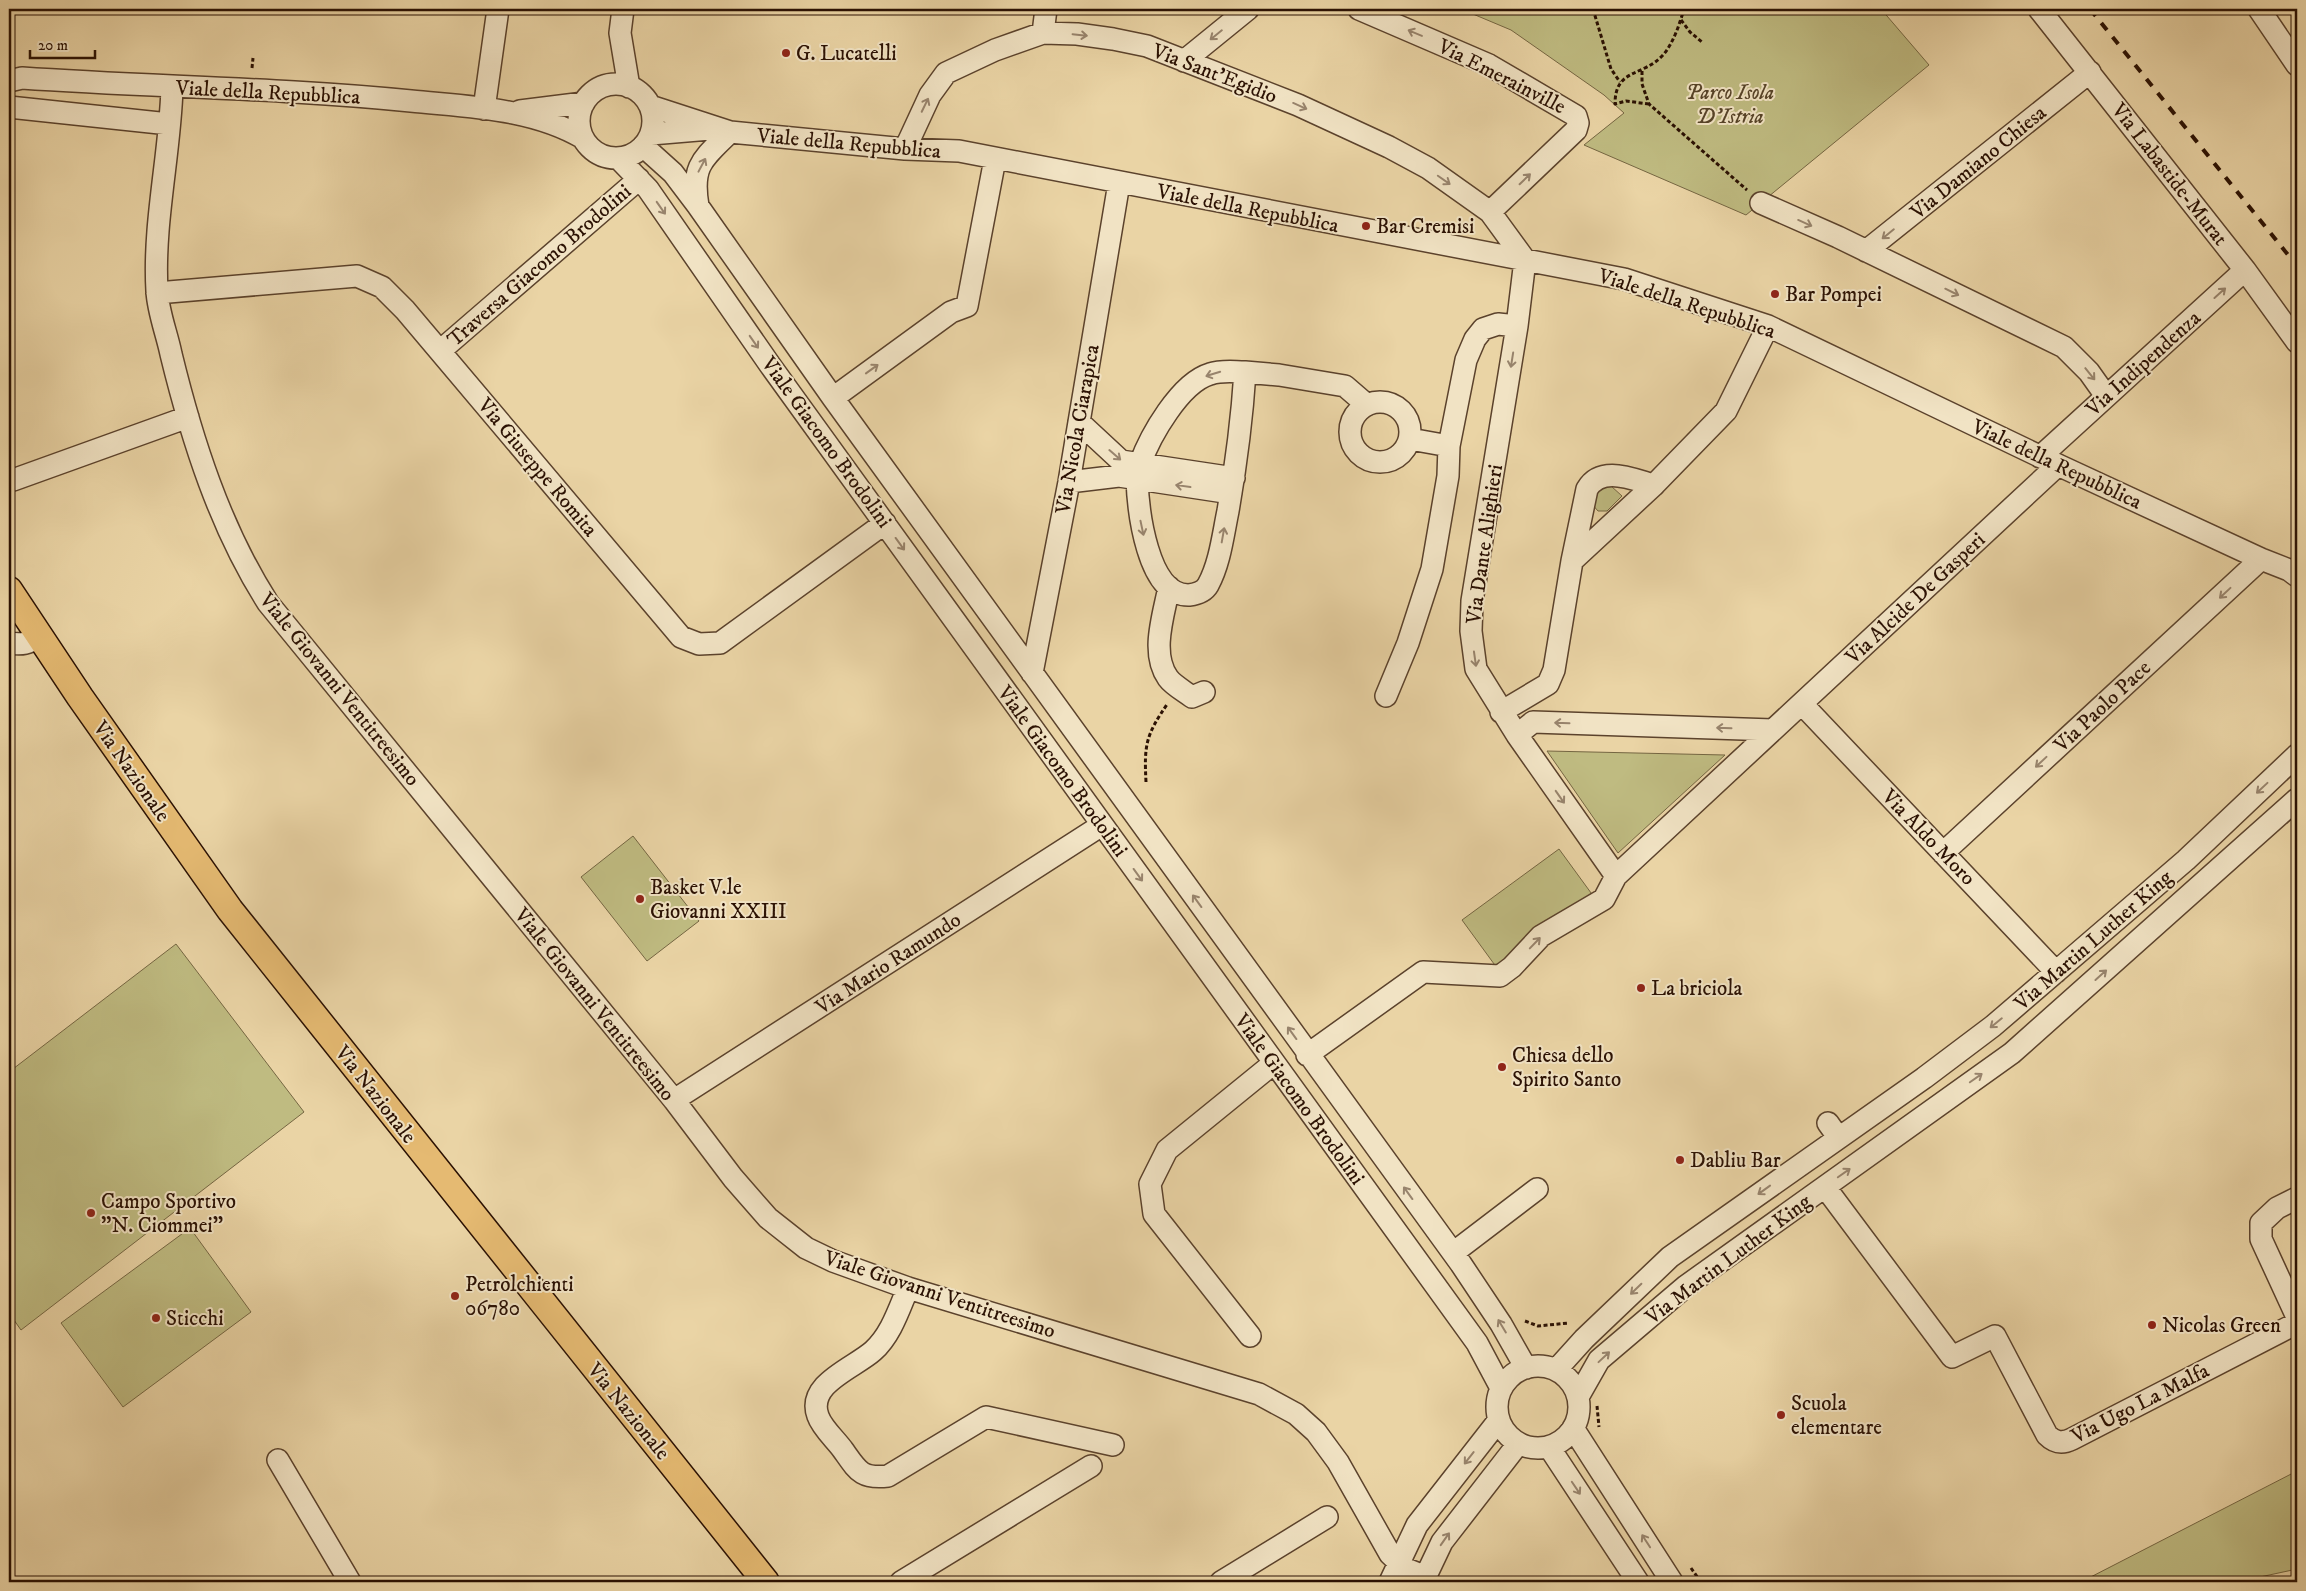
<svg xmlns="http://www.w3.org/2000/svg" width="2306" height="1591" font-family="'IM FELL DW Pica',serif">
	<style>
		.green { fill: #bfbb81; stroke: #756642 }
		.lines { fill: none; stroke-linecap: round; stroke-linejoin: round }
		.minor-casing { stroke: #5b422c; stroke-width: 24 }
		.major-casing { stroke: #2b1103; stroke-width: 29 }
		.path { stroke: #2b1103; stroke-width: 3; stroke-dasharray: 4 2.5; stroke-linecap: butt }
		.minor { stroke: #f1e3c4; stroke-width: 21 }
		.major { stroke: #e5ba72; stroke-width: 26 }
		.rail { stroke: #2b1103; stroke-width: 4; stroke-dasharray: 9 9; stroke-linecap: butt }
		.oneway { stroke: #98846d }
		.poi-dot { fill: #8f2418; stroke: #f1e3c4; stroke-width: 2 }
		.labels { text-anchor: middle; stroke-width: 4; stroke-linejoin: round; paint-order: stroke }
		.poi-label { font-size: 21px; fill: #2b1103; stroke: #f1e3c4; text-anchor: start }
		.street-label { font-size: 21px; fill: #2b1103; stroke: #f1e3c4 }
		.park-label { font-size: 21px; font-style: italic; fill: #574429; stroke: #f1e3c4 }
	</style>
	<rect width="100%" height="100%" fill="#ead4a5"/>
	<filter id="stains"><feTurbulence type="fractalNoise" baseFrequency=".004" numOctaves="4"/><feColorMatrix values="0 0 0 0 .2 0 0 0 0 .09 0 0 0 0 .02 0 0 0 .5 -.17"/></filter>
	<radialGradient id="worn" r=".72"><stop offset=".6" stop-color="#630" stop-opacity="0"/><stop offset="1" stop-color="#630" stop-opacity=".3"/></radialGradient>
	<path class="green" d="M1461,9H1881L1929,65L1746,215L1584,145L1624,113L1604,95L1511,30Z
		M1603,485L1611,486L1622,496L1607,511H1598L1591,503L1592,494Z
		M1547,751L1725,755L1618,853Z
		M633,836L699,921L647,961L581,877Z
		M1559,849L1594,897L1497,968L1462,920Z
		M176,944L304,1112L21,1330L9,1313V1072Z
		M190,1228L251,1312L123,1407L61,1323Z
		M2297,1471V1569L2237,1582H2081Z"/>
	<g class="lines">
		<defs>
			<path id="minor" d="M623,9L620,33L629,87
				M1359,9L1489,65L1576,116L1578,123L1576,130L1490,212
				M2039,9L2245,270L2297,342
				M2259,9L2297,65
				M1043,33L1046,9
				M1184,61L1248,9
				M9,81L22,78C152,87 282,88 411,101C469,107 532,108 583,138
				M579 121a37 37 0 1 1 74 0a37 37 0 1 1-74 0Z
				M172,88C170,155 153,223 157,291C158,312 167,334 171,354C192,440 220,528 268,603L674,1100L733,1178L768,1218L806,1248L833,1261L908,1288L1259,1394L1296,1414L1316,1432L1338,1462L1390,1554L1406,1569L1426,1577
				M650,106L730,132L905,149L959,151L1624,279L1768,326L2058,465L2261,559L2289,570L2297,576
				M9,107L169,124
				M484,109L498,9
				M520,111L584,103
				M651,134L710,129
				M643,146L673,173L698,206L833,398L1461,1264L1501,1324L1526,1368
				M905,149L930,95L946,73L995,50L1043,33L1077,34L1113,39L1147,46L1298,105L1389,147L1428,168L1490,212L1525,260L1517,326L1472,601L1471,631L1476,669L1517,735L1616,876
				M618,158L648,189L770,365L1477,1343L1501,1388
				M1761,203L1838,237L2064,347L2089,372L2106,396
				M698,206C691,165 703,159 730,132
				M1866,251L2090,72
				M157,293L357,276L382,287L405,310L681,637L699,644L720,643L885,523
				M440,351L639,179
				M1245,372L1279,375L1345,386L1367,405
				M833,398L951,312L967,306L995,159
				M1350 432a30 30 0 1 1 60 0a30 30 0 1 1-60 0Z
				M1079,422L1121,461L1234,478
				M1410,439L1449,446
				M2040,457L2245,270
				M9,478L13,480L188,417
				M1137,479C1138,509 1147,596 1189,595C1197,594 1204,592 1208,585C1220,563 1223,535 1228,511C1236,465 1242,419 1245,372C1234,372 1222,370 1210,374C1180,383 1150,436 1140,464
				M1069,482L1119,476L1231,493
				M1572,561L1587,489C1601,465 1632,479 1654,485
				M1169,587C1164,614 1150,653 1168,678C1173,685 1184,691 1192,697L1204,692
				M9,643C22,645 28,644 40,636
				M1032,673L1069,482L1119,183
				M1386,696L1408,643L1432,569L1448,476L1449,446L1466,360L1475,339L1483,329L1498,324L1517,326
				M1802,704L2056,972
				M1501,712L1548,684L1554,670L1572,561L1654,485L1726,411L1768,326
				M1517,735L1533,722L1773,730
				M1943,853L2261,559
				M1307,1055L1423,972L1500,976L1512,967L1541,936L1604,899L1616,876L2058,465
				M674,1100L1102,825
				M1828,1123L1838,1137
				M1825,1187L1952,1357L1995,1336L2047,1435C2054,1442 2062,1444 2072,1439L2297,1323
				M2297,1198L2277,1208L2261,1223V1239L2297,1317
				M1453,1253L1537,1189
				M908,1288C899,1309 891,1335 873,1351C854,1368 806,1384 818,1416C822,1428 836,1440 843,1450C858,1471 861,1479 888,1476L986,1417L1113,1445
				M1250,1336L1154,1214L1150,1184L1167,1150L1274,1063
				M1497 1407a41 41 0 1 1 82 0a41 41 0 1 1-82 0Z
				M1556,1370L1584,1339L1670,1257L1924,1078L1993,1026L2186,860L2297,755
				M1578,1397L1599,1360L1686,1286L2012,1053L2297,799
				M1573,1428L1672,1582
				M1549,1447L1638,1582
				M278,1460L350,1582
				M901,1582L1091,1466
				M1221,1582L1327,1517
				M1390,1582L1417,1525L1499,1420
				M1423,1582L1442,1542L1518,1444"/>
			<path id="major" d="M9,590L80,697L230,910L766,1582"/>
		</defs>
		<use href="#minor" class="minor-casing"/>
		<use href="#major" class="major-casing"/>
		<path class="path" d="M1593,9L1611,69L1620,82
			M1681,20L1690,32L1702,42
			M252,68L253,58
			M1642,71V84L1649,104L1747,190
			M1649,104L1626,101L1615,104C1615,68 1643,77 1663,55C1673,44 1680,23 1684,9
			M1146,782C1144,744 1146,735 1168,703
			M1525,1321L1538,1326L1569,1323
			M1597,1406L1599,1427
			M1691,1568L1701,1582"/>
		<use href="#minor" class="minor"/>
		<use href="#major" class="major"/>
		<path class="rail" d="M2090,9L2297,266"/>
	</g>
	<defs><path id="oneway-shaft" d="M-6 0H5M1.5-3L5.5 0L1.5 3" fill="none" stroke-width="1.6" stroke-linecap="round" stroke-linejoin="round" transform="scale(1.25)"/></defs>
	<g class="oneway">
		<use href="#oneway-shaft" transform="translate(1415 33) rotate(-157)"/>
		<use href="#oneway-shaft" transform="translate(1080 35) rotate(6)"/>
		<use href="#oneway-shaft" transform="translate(1216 35) rotate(141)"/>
		<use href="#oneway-shaft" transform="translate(925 105) rotate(-64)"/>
		<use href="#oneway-shaft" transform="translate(1300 106) rotate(24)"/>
		<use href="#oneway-shaft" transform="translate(702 165) rotate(-62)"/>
		<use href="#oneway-shaft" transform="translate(1525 179) rotate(-44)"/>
		<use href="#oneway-shaft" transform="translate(1444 180) rotate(35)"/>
		<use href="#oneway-shaft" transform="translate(661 208) rotate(55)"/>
		<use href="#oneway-shaft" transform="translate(1805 223) rotate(24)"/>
		<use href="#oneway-shaft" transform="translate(1888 234) rotate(141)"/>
		<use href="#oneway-shaft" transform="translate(1952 292) rotate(26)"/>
		<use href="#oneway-shaft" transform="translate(2220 293) rotate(-42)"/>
		<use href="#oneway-shaft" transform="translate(754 342) rotate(55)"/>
		<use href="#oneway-shaft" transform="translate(1512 360) rotate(99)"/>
		<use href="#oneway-shaft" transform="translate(872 369) rotate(-36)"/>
		<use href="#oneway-shaft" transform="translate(1213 374) rotate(163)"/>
		<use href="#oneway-shaft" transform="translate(2090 374) rotate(51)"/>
		<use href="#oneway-shaft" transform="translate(1115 455) rotate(41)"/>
		<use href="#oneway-shaft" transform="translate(1183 486) rotate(-172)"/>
		<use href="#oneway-shaft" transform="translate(1142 528) rotate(78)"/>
		<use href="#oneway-shaft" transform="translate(1223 535) rotate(-80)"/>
		<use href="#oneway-shaft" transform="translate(900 544) rotate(54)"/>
		<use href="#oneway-shaft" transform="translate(2225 593) rotate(137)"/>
		<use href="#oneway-shaft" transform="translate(1475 659) rotate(82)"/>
		<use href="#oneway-shaft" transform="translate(1562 723) rotate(-178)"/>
		<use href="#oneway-shaft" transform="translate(1724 728) rotate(-178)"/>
		<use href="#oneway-shaft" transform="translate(2041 762) rotate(137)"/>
		<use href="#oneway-shaft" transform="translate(2262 788) rotate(137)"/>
		<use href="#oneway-shaft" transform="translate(1560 797) rotate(55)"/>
		<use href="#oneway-shaft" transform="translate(1138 875) rotate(54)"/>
		<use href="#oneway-shaft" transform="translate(1197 901) rotate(-126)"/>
		<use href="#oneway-shaft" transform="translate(1535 943) rotate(-46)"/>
		<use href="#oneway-shaft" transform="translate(2101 975) rotate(-42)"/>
		<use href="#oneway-shaft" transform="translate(1996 1023) rotate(141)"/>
		<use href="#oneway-shaft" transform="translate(1292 1033) rotate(-126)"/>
		<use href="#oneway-shaft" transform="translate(1976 1078) rotate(-35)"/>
		<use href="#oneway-shaft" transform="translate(1844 1173) rotate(-35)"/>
		<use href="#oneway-shaft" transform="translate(1764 1190) rotate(144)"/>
		<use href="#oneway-shaft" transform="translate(1408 1193) rotate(-126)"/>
		<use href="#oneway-shaft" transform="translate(1636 1289) rotate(136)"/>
		<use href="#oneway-shaft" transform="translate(1502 1326) rotate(-121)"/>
		<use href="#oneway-shaft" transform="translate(1604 1357) rotate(-43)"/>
		<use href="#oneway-shaft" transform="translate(1469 1458) rotate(128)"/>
		<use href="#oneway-shaft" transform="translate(1576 1488) rotate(56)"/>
		<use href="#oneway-shaft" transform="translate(1445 1539) rotate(-55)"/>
		<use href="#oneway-shaft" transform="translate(1646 1541) rotate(-123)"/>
	</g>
	<g class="poi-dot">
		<circle cx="786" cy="53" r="5"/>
		<circle cx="1366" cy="226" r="5"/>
		<circle cx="1775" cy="294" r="5"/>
		<circle cx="640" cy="899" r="5"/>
		<circle cx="1641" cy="988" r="5"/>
		<circle cx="1502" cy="1067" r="5"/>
		<circle cx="1680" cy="1160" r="5"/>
		<circle cx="91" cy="1213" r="5"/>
		<circle cx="455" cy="1296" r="5"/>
		<circle cx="156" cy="1318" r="5"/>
		<circle cx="2152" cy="1325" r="5"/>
		<circle cx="1781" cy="1415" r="5"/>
	</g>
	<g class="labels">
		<g class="poi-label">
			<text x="796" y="60">G. Lucatelli</text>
			<text x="1376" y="233">Bar Cremisi</text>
			<text x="1785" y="301">Bar Pompei</text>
			<text x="650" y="894">Basket V.le<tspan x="650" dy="24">Giovanni XXIII</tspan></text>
			<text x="1651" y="995">La briciola</text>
			<text x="1512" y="1062">Chiesa dello<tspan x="1512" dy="24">Spirito Santo</tspan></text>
			<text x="1690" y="1167">Dabliu Bar</text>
			<text x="101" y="1208">Campo Sportivo<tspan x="101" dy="24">"N. Ciommei"</tspan></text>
			<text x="465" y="1291">Petrolchienti<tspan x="465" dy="24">06780</tspan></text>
			<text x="166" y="1325">Sticchi</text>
			<text x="2162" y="1332">Nicolas Green</text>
			<text x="1791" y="1410">Scuola<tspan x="1791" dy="24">elementare</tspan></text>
		</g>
		<g class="street-label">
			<text transform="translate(1215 73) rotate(21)" y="7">Via Sant'Egidio</text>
			<text transform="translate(1502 76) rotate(27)" y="7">Via Emerainville</text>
			<text transform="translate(268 92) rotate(3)" y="7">Viale della Repubblica</text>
			<text transform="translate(849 143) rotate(5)" y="7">Viale della Repubblica</text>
			<text transform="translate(1978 162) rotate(-39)" y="7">Via Damiano Chiesa</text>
			<text transform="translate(2170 174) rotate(52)" y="7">Via Labastide-Murat</text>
			<text transform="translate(1248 208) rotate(11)" y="7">Viale della Repubblica</text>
			<text transform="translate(539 265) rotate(-41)" y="7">Traversa Giacomo Brodolini</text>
			<text transform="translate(1687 303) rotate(18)" y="7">Viale della Repubblica</text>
			<text transform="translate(2143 363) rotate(-42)" y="7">Via Indipendenza</text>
			<text transform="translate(1077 429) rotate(-80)" y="7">Via Nicola Ciarapica</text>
			<text transform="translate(827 442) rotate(54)" y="7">Viale Giacomo Brodolini</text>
			<text transform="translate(2057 464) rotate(25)" y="7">Viale della Repubblica</text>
			<text transform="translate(538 467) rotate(50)" y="7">Via Giuseppe Romita</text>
			<text transform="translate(1484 544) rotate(-82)" y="7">Via Dante Alighieri</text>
			<text transform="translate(1915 598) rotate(-43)" y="7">Via Alcide De Gasperi</text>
			<text transform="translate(340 689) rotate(51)" y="7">Viale Giovanni Ventitreesimo</text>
			<text transform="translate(2102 706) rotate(-43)" y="7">Via Paolo Pace</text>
			<text transform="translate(132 771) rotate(55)" y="7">Via Nazionale</text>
			<text transform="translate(1063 771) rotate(54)" y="7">Viale Giacomo Brodolini</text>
			<text transform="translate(1929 837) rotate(46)" y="7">Via Aldo Moro</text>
			<text transform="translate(2093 940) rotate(-41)" y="7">Via Martin Luther King</text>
			<text transform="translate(888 963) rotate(-33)" y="7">Via Mario Ramundo</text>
			<text transform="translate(595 1004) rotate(51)" y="7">Viale Giovanni Ventitreesimo</text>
			<text transform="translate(376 1094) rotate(52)" y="7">Via Nazionale</text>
			<text transform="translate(1300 1099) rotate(54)" y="7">Viale Giacomo Brodolini</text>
			<text transform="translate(1728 1259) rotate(-37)" y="7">Via Martin Luther King</text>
			<text transform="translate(940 1294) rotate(18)" y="7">Viale Giovanni Ventitreesimo</text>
			<text transform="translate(2140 1403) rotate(-27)" y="7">Via Ugo La Malfa</text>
			<text transform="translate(629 1411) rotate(51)" y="7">Via Nazionale</text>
		</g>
		<g class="park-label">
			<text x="1730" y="99">Parco Isola<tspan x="1730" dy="24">D'Istria</tspan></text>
		</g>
	</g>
	<rect width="2306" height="1591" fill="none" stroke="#ead4a5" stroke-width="30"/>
	<rect x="10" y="10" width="2286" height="1571" fill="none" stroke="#2b1103" stroke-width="2.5"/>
	<rect x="15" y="15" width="2276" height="1561" fill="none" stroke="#2b1103"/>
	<path d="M30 50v8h65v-8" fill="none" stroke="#2b1103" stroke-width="2.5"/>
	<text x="38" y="50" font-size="15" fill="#2b1103" stroke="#f1e3c4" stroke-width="4" paint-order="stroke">20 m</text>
	<rect width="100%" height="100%" filter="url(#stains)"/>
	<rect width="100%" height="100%" fill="url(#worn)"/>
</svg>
